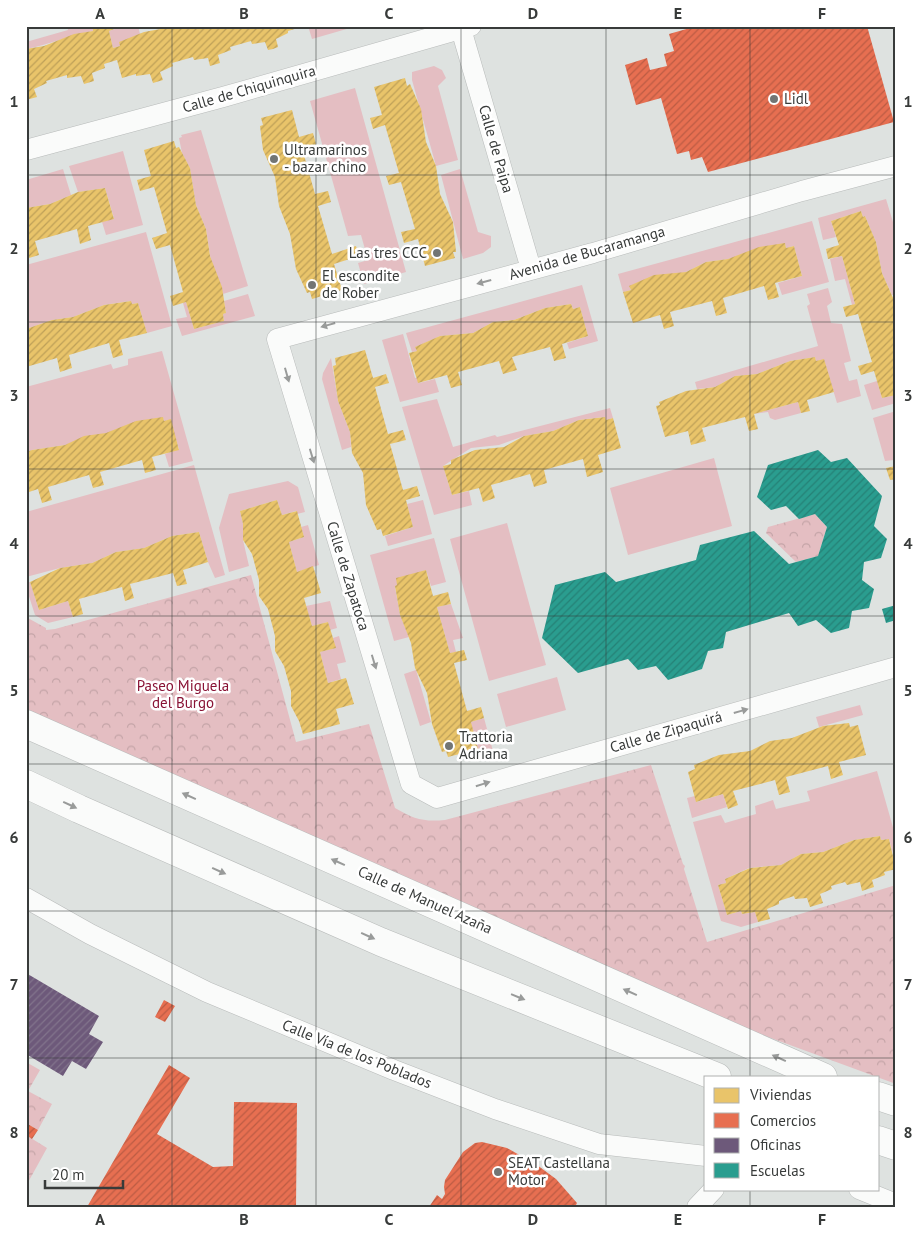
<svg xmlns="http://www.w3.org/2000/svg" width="922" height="1233" font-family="'PT Sans',sans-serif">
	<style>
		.park { fill: url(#park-crowns) }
		.garden { fill: #e4bec2 }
		.homes { fill: url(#homes-hatch) }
		.shops { fill: url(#shops-hatch) }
		.offices { fill: url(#offices-hatch) }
		.schools { fill: url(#schools-hatch) }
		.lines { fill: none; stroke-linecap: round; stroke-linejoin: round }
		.minor-casing { stroke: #b8bbba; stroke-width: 21 }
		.motorway-casing { stroke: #b8bbba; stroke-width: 29 }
		.minor { stroke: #fafbfa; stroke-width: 20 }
		.motorway { stroke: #fafbfa; stroke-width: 28 }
		.oneway { fill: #999b9a }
		.grid { fill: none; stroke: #383b3a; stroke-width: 1; stroke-opacity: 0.55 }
		.poi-dot { fill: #727574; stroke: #fff; stroke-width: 2 }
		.labels { text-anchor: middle; stroke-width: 5; stroke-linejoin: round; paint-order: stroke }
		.street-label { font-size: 15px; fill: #383b3a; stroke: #fff }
		.poi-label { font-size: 15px; fill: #383b3a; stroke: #fff; text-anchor: start }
		.park-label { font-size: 15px; fill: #891335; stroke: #fff }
		.neatline { fill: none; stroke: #383b3a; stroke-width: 2 }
		.grid-label { font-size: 16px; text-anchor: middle; font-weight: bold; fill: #383b3a }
	</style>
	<defs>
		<pattern id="park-crowns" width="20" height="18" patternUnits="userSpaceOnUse" patternTransform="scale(1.25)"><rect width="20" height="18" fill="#e4bec2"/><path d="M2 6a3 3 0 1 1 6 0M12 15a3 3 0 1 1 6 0" fill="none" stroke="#c4a4a7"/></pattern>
		<pattern id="homes-hatch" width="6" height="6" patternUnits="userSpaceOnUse" patternTransform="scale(1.25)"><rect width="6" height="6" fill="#e9c46a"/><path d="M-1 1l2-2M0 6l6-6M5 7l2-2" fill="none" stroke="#bea058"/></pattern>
		<pattern id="shops-hatch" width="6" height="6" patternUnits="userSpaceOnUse" patternTransform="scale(1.25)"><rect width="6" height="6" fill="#e76f51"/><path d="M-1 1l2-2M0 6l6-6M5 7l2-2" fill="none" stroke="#bc5c44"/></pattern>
		<pattern id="offices-hatch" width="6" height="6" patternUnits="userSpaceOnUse" patternTransform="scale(1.25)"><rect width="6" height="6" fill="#6d597a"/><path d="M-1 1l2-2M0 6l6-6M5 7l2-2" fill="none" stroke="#82748c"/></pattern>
		<pattern id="schools-hatch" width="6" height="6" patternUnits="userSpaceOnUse" patternTransform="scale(1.25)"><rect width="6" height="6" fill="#2a9d8f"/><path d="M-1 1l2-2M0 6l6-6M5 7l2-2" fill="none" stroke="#258176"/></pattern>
	</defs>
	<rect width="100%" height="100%" fill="#dee2e0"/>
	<path class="park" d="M815,514L827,527L818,556L796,562L766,533L768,527Z
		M251,575L296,742L369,724L395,808C414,819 423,822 445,820L651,765L683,864L685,866L684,869L707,942L896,885V1084L716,1018L26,711V617L46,628V630L55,629Z
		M26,1062L40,1070L28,1091L52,1104L38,1130L26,1123Z
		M26,1135L47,1148L26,1186Z"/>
	<path class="garden" d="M67,26H89L90,29L93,28V31C70,35 49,45 26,49V42L68,30Z
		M124,26H138L140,34L120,46L113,48L109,31Z
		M308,26H357L312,39Z
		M434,66L442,70L446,78L438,86L458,160L436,166L412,80V72Z
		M355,88L406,272L364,284L358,263L368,260L361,235L348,236L310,101Z
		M201,130L248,286L223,294L210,256L206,229L196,205L190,168L182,153L179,138L182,137L181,135Z
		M123,151L143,225L106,235L102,222L114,218L105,188L78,192L69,166Z
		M63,169L71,195L50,204L26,208V180Z
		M460,169L478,232L491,236V247L483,253L463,259L441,175Z
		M886,199L896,232V294L892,295L882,273L876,242L865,216L863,217L861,211L831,221L836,237L823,240L818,218Z
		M812,221L829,282L782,295L778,283L802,276L794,246L786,248L785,244L728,259L706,262L686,272L630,287L631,290L623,292L618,274Z
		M146,232L172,326L147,333L138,303L132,304L130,301L104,305L73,317L52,320L26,329V265Z
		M842,256L855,304L852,305L845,279L835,281L830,259Z
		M582,285L598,341L569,349L567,343L588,336L580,307L573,309L571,304L545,308L514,320L493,322L473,333L440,336L416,347L417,351L412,352L406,333Z
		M828,288L832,302L827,306L831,323L842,324L851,361L844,363L849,381L857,379L861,396L837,403L824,360L816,361L815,357L790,361L757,374L735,376L715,387L697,389L695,382L818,346L807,306L810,304L807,294Z
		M248,294L255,316L182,336L176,319L187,317L183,303L186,302L194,329L224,321L223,314L226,313L224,301Z
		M403,334L415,378H417L419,383L435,379L439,392L400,402L382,340Z
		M162,351L193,461L169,467L165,454L179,449L170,420L164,421L163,418L65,445L32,450L26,452V387L111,364L113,369L128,365V359Z
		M331,358L338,401L350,432L351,447L342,450L322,379L323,373Z
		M877,381L882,398L896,395V403L872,410L864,385Z
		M437,399L453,447L495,435L497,437L610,408L613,418L606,420L604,417L579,420L553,431L524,436L499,445L471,448L443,466L452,495L469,491L472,505L434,515L402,407Z
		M798,402L801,413L775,420L770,418L768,412L754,414Z
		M896,411V438L893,439L896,448V465L894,460L885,461L873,418Z
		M714,458L732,526L628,555L610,488Z
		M194,465L225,575L215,578L208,562L199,532L172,536L144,548L116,552L92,563L60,568L26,577V512Z
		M288,481L298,487L305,512L297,514L296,511L282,515L277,500L240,511L243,524V540L249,566L229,572L219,528L229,494Z
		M423,500L432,534L388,546L385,536L413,527L407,504Z
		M507,523L546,665L489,681L450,539Z
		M308,525L319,565L297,572L289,542L304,537L301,527Z
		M434,538L446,582L431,586L426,570L395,587L400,615L409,637L394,641L370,555Z
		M26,582H30L39,610L68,601L73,617L48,623L35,615L26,587Z
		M330,601L337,628L330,630L328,622L312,626L306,606Z
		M451,604L463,638L453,640L456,652L450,653L437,607Z
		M339,636L346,662L337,664L341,679L328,683L320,652L335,648L333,638Z
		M416,670L431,722L420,726L404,674Z
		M557,677L566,710L506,727L497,694Z
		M860,705L863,715L819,727L816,717Z
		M484,718L493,751L474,757L471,722Z
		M877,771L896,838V864L889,839L881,840L880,836L854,840L823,852L801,854L781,865L749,868L725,879L726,883L718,885L727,915L741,911L742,914L755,912L758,922L741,927L721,921L693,822L721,815L725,823L756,814L755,806L773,800L776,809L810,801L807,791Z
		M723,794L727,807L692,818L687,798L695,796L697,802Z"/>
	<path class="homes" d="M89,26H122L109,31L113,48L120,46L119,42L144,32L177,26L301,27L288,31V33L276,39L278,47L273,49L268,50L265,42L252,44L251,41L230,47L231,50L218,55L220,63L210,66L208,58L194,60L193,57L172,63L173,66L160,72L163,80L153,83L150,74L136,76V74L122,78L117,60L104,64L105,68L92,73L94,81L84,84L81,76L67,78V75L46,81L47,83L34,89L37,97L26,100V49L44,46L74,34L93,31V28L90,29Z
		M405,78L407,86L410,84L421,109L426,142L436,166L440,194L453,222L456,252H453L455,258L425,266L418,239L404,243L401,232L415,229L401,182L389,185L386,176L399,173L385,125L373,129L370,118L382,115L374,87Z
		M292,110L299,137L313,133L316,144L302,148L315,194L328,191L331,202L318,206L332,254L356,246L359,256L334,264L342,290L312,299L310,292L307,293L296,269L290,234L279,206L275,177L263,150L260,126L263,125L261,118Z
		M174,141L176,148L179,147L190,168L196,205L206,229L210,256L222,287L226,313L223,314L224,321L194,329L186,302L173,306L170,296L183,292L170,245L156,249L152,238L167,233L154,187L140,191L137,180L151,176L144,150Z
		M105,188L114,219L88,226L91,240L80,244L77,229L35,241L39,255L29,258L26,248V208L50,204L78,192Z
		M861,211L863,217L865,216L876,242L882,273L894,300L896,318V395L882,398L874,371L861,375L858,366L872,362L858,314L846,317L843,307L855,304L842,256L828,259L826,249L839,245L831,221Z
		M785,243L786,248L794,246L802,276L775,283L779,297L768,300L764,286L723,298L727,313L716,316L712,301L670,312L674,326L664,329L660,315L633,323L623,292L631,290L629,286L654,275L686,272L706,262L728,259L759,247Z
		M131,301L132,304L138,303L147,333L119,340L123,355L113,358L109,343L69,355L72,368L60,372L57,358L26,367V329L52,320L73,317L104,305Z
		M571,304L573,309L580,307L588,336L562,344L566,358L554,361L550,347L512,357L517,370L503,374L499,361L458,372L462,385L451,388L447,375L418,383L409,353L417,351L415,347L440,336L473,333L493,322L514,320L545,308Z
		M365,350L373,378L386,374L389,383L375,387L388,434L403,430L406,440L390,444L403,490L417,486L420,496L406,500L413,527L383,536L381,529L377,530L366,505L363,473L352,453L350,432L338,401L333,366L336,365L335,358Z
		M815,357L816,361L824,359L834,392L807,400L810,411L801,413L798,402L754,414L758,429L749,431L745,417L702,428L706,441L691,445L688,431L665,437L656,406L660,405L659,402L686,391L715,387L735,376L757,374L790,361Z
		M163,417L164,421L171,419L179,450L152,457L156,470L145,473L142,460L100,472L104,485L93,488L89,475L48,487L52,500L42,503L38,489L26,493V452L32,450L65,445L84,436L106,433L136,421Z
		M605,417L606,420L613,418L621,448L598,455L603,472L587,477L583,459L544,470L547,483L534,487L530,474L491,485L495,498L483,502L479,488L452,495L443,466L451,464V460L475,450L504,447L524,436L553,431L579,420Z
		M896,466V479L890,480L886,468Z
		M277,500L282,515L297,511L304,537L289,542L297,572L313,566L317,579L321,593L304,598L312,626L328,622L333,638L336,648L320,652L328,683L346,678L354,704L336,709L340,724L303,734L299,721L291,706V691L284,666L275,651V636L268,609L259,596V580L252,554L243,540V524L240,511Z
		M199,532L208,562L183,570L187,584L177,586L173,573L130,584L134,598L125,601L122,587L79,599L83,614L73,617L68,601L39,610L30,582L60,568L92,563L116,552L144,548L172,536Z
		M426,570L433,596L448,592L451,604L437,607L450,653L464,650L467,660L454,663L467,711L481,707L484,718L471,722L478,749L448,757L446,751L442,752L432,724L427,693L415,668L411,643L400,615L395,586L397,585L396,578Z
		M849,723L850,727L858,725L866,755L839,762L843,775L831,779L828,766L786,777L790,792L779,795L775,780L733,791L738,805L728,809L723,794L696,802L688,772L695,769L694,765L719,755L750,751L770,741L792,738L823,726Z
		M880,836L881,840L889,839L896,869L884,872L885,875L872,880L874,887L862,891L860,882L847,885L845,882L831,886L832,889L820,894L823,903L810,907L807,898L795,899L794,896L779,901V904L767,909L770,919L758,922L755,912L742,914L741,911L727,915L718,885L726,883L725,879L750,868L781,865L801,854L823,852L854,840Z"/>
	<path class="shops" d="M697,26H867L894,122L708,172L702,157L691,160L689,151L677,154L661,98L636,105L625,65L647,58L650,70L667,66L664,54L674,51L669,34Z
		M164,1000L175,1006L165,1022L155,1017Z
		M169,1065L190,1078L157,1134L213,1167L233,1166L234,1102L297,1103L296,1207H87Z
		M26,1123L38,1130L32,1139L26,1135Z
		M482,1142L507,1148L537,1165L556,1179L577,1203L575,1207H429L437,1195L442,1199L445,1194L444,1187L445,1180L463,1152L475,1143Z"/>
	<path class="offices" d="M26,973L99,1016L89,1034L103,1042L86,1069L72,1061L63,1076L26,1054Z"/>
	<path class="schools" d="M818,450L831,462L847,458L882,496L874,526L887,539L881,558L864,562L862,580L874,589L869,608L852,611L849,628L831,633L816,620L798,626L789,613L726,632L723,648L708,651L702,669L668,680L656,666L638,670L628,659L578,673L542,638L555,585L605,572L616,582L696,560L700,545L754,531L789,564L818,556L827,527L815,514L799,519L786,506L771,510L757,497L768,465Z
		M896,605V620L886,623L882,609Z"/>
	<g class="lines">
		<defs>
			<path id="minor" d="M461,29L531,269
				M26,150L223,97L471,26
				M896,166L802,191L593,253L277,339L411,784L437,798L896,667
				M26,898L90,934L207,992L394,1070L495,1109L599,1144L706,1156
				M859,1189L896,1204
				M697,1207L714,1189"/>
			<path id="motorway" d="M26,724L823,1077
				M26,784L79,809L381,942L717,1077
				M878,1096L896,1102
				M878,1140L896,1146"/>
		</defs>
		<use href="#minor" class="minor-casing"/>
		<use href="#motorway" class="motorway-casing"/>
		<use href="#minor" class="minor"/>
		<use href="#motorway" class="motorway"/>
	</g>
	<defs><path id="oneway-solid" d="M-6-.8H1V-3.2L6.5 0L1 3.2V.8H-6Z" transform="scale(1.25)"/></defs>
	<g class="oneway">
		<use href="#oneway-solid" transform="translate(484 282) rotate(165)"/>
		<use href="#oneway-solid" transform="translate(328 325) rotate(164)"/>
		<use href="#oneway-solid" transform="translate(287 375) rotate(74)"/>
		<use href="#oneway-solid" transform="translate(312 456) rotate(73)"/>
		<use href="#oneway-solid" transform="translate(374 662) rotate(73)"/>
		<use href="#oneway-solid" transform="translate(741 711) rotate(-16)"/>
		<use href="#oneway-solid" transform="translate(483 784) rotate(-17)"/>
		<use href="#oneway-solid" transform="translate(189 796) rotate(-156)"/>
		<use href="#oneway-solid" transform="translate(70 805) rotate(25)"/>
		<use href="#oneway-solid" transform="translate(338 862) rotate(-156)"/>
		<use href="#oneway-solid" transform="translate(219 871) rotate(24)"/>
		<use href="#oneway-solid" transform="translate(368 936) rotate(24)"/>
		<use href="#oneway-solid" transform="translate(630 992) rotate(-156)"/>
		<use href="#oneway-solid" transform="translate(518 997) rotate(22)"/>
		<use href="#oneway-solid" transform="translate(779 1058) rotate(-156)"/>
	</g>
	<path class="grid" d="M172,26V1207M316,26V1207M461,26V1207M606,26V1207M750,26V1077M26,175H896M26,322H896M26,469H896M26,616H896M26,764H896M26,911H896M26,1058H896M750,1189V1207"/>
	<g class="poi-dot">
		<circle cx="774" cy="99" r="5"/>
		<circle cx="274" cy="159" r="5"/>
		<circle cx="437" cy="253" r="5"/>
		<circle cx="312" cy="285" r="5"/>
		<circle cx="449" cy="746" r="5"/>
		<circle cx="498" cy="1172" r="5"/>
	</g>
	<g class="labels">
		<g class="street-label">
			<text transform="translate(249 89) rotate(-16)" y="5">Calle de Chiquinquira</text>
			<text transform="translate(496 149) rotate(74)" y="5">Calle de Paipa</text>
			<text transform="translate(587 253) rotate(-16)" y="5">Avenida de Bucaramanga</text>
			<text transform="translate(348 576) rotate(73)" y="5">Calle de Zapatoca</text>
			<text transform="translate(666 732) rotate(-16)" y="5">Calle de Zipaquirá</text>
			<text transform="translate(425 900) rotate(24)" y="5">Calle de Manuel Azaña</text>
			<text transform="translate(357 1054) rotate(22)" y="5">Calle Vía de los Poblados</text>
		</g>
		<g class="poi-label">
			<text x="784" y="104">Lidl</text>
			<text x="284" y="155">Ultramarinos<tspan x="284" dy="17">- bazar chino</tspan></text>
			<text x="427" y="258" text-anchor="end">Las tres CCC</text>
			<text x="322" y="281">El escondite<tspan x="322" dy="17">de Rober</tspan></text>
			<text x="459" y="742">Trattoria<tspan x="459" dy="17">Adriana</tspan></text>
			<text x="508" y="1168">SEAT Castellana<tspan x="508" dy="17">Motor</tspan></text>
		</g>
		<g class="park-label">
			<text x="183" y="691">Paseo Miguela<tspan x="183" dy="17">del Burgo</tspan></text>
		</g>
	</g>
	<rect width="922" height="1233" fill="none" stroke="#ffffff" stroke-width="55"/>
	<rect x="704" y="1076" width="175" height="115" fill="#ffffff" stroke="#afb1b0"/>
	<rect x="714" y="1088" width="25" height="15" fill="#e9c46a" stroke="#afb1b0"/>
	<text x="750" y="1100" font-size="15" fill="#383b3a">Viviendas</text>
	<rect x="714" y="1113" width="25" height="15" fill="#e76f51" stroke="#afb1b0"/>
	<text x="750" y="1126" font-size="15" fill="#383b3a">Comercios</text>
	<rect x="714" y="1138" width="25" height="15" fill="#6d597a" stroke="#afb1b0"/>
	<text x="750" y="1150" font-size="15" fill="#383b3a">Oficinas</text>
	<rect x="714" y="1163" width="25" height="15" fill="#2a9d8f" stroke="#afb1b0"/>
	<text x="750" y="1176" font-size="15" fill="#383b3a">Escuelas</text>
	<path d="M45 1180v8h78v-8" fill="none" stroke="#383b3a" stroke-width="2.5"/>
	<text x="52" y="1180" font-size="15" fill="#383b3a" stroke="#ffffff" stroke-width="4" paint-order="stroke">20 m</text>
	<rect x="28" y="28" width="866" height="1178" class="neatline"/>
	<g class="grid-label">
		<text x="100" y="19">A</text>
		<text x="244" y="19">B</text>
		<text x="389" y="19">C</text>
		<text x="533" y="19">D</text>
		<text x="678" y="19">E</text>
		<text x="822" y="19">F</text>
		<text x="14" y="107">1</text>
		<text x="908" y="107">1</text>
		<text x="14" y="254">2</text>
		<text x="908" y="254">2</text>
		<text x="14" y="401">3</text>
		<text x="908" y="401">3</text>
		<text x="14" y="549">4</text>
		<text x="908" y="549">4</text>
		<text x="14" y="696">5</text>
		<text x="908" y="696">5</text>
		<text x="14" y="843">6</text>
		<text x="908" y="843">6</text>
		<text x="14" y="990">7</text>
		<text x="908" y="990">7</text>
		<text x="14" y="1138">8</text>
		<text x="908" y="1138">8</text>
		<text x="100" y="1225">A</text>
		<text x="244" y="1225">B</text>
		<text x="389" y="1225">C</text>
		<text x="533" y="1225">D</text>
		<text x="678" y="1225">E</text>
		<text x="822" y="1225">F</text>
	</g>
</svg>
